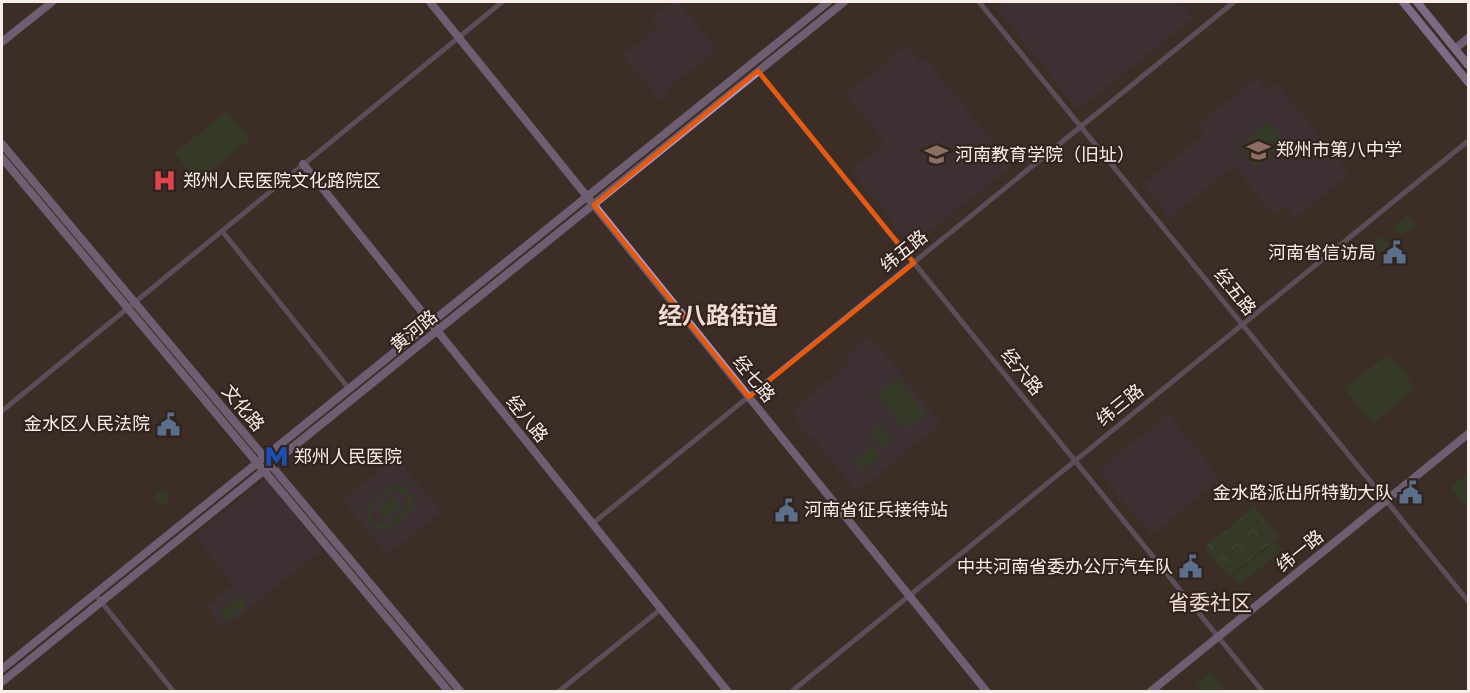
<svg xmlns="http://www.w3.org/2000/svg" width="1470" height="693" font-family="Lora,'Noto Sans SC',serif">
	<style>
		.education { fill: #3e3444 }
		.green { fill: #2b4925; fill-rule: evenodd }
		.park { fill: url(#park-crowns) }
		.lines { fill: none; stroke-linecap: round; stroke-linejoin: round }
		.street { stroke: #7e7595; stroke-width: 5 }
		.secondary { stroke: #aa9acf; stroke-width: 8 }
		.primary { stroke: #ccb7fb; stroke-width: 8 }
		.marked { fill: none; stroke: #e8590c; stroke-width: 4.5; stroke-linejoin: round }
		.labels { text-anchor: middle; stroke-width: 4.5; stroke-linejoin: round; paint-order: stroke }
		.poi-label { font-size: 18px; fill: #f7eee9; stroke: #31231d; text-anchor: start }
		.street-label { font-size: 18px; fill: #f7eee9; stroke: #31231d }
		.quarter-label { font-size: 21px; fill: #eedbd2; stroke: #31231d }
		.district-label { font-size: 24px; font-weight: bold; fill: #eedbd2; stroke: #31231d }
	</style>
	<defs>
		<pattern id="park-crowns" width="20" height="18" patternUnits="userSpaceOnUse" patternTransform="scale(1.5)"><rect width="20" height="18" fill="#2b4925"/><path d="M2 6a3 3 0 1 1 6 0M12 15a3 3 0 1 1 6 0" fill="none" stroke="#4a6445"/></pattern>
	</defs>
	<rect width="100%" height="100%" fill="#3c2d26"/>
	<path class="education" d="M670,2H678L717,49L664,92L668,97L661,102L623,55L659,27L651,17Z
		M1004,2H1180L1193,18L1078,110L996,8Z
		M906,46L920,62L925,58L1012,166L914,243L908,241L851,171L885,143L846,94Z
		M1257,78L1267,91L1277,84L1349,174L1295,218L1285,206L1273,215L1234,166L1169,218L1143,184L1205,134L1198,125Z
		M870,336L941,423L857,492L811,436L808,438L796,423L800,420L792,410L849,364L844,357Z
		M1168,414L1220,479L1151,535L1098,471Z
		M397,457L441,512L387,555L343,500Z
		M266,479L322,550L223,629L206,607L233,585L195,536Z"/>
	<path class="green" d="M227,111L250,139L197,181L194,180L175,153Z
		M1268,123L1285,143L1255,167L1239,147Z
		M1407,215L1416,225L1400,236L1394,226Z
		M1381,236L1390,246L1373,257L1367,247Z
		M1386,356C1397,359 1411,378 1413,389L1373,424L1344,388Z
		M897,378L926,414L905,430L877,394Z
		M880,425L892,440L883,448L871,432Z
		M873,447L880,456L862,471L855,461Z
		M1468,473V501L1464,505L1450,487Z
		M394,485C408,485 415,494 413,508L389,529H377L367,520V507ZM393,490L406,493L409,506L387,525H378L371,519V508Z
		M155 497a7 7 0 1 1 14 0a7 7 0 1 1-14 0Z
		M394,496L402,505L384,519L377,510Z
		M1275,542L1282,551L1240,585L1233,576Z
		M239,596L247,605L226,622L219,613Z
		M1211,672L1227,691H1201L1195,685Z"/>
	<path class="park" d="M1254,506L1279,536L1229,577L1205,547Z"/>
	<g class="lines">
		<path class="street" d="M979,2L1468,601
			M758,71L1263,692
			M222,231L350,390
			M2,411L502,2
			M592,524L1234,2
			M95,594L174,692
			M558,692L661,609
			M791,692L1468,141"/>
		<path class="secondary" d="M430,2L987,692
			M2,42L52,2
			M1455,49L1468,38
			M2,144L461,692
			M2,158L449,692
			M303,164L728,692
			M2,669L828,2
			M2,682L844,2
			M1150,692L1468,434"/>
		<path class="primary" d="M1403,2L1468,82
			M1417,2L1468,65"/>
	</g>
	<path d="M0 0H1470V693H0ZM758,71L914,263L749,397L594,205Z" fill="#3c2d26" fill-opacity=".55" fill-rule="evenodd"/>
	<path class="marked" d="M758,71L914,263L749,397L594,205Z"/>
	<defs>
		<symbol id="school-bare" viewBox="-9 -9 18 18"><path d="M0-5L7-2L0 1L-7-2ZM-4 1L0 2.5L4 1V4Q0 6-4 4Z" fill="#8d6e63" stroke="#31231d" stroke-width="2.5" paint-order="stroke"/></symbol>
		<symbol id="university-bare" viewBox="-9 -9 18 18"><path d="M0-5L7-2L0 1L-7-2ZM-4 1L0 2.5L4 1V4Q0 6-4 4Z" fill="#8d6e63" stroke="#31231d" stroke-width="2.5" paint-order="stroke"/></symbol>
		<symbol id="hospital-bare" viewBox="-9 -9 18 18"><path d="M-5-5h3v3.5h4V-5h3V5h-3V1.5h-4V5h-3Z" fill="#e0444e" stroke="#31231d" stroke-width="2.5" paint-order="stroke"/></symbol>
		<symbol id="civic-bare" viewBox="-9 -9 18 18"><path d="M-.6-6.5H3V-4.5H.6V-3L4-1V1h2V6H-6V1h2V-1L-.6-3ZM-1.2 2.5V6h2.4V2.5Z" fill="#5c6f8a" stroke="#31231d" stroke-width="2.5" paint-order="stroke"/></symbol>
		<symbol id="metro-bare" viewBox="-9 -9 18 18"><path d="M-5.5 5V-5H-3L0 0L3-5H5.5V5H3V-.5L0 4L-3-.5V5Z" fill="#1a4fb4" stroke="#31231d" stroke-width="2.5" paint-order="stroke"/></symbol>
	</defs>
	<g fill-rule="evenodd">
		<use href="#school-bare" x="1242" y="134" width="33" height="33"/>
		<use href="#university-bare" x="920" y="138" width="33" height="33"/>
		<use href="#hospital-bare" x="148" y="164" width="33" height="33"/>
		<use href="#civic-bare" x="1378" y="236" width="33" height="33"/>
		<use href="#civic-bare" x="152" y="408" width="33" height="33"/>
		<use href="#metro-bare" x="260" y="440" width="33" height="33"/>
		<use href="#civic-bare" x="1394" y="476" width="33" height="33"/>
		<use href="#civic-bare" x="770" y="494" width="33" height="33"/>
		<use href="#civic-bare" x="1174" y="550" width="33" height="33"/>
	</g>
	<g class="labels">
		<g class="poi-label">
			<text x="1276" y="156">郑州市第八中学</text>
			<text x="955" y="161">河南教育学院（旧址）</text>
			<text x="183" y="187">郑州人民医院文化路院区</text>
			<text x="1376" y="259" text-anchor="end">河南省信访局</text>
			<text x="150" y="430" text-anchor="end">金水区人民法院</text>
			<text x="294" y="463">郑州人民医院</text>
			<text x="1393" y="499" text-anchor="end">金水路派出所特勤大队</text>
			<text x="804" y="516">河南省征兵接待站</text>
			<text x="1173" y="573" text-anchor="end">中共河南省委办公厅汽车队</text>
		</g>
		<g class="street-label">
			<text transform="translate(904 251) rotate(-39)" y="6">纬五路</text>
			<text transform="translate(1235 292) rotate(51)" y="6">经五路</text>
			<text transform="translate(414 331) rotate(-39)" y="6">黄河路</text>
			<text transform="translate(1022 372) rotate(51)" y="6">经六路</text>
			<text transform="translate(754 379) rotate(51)" y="6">经七路</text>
			<text transform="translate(1120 405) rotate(-39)" y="6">纬三路</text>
			<text transform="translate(243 408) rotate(50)" y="6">文化路</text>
			<text transform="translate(527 419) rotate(51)" y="6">经八路</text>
			<text transform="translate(1300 551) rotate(-39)" y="6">纬一路</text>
		</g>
		<g class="quarter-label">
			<text x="1210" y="610">省委社区</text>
		</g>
		<g class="district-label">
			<text x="718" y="324">经八路街道</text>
		</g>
	</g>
	<rect width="1470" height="693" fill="none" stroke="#f7eee9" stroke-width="6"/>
</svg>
